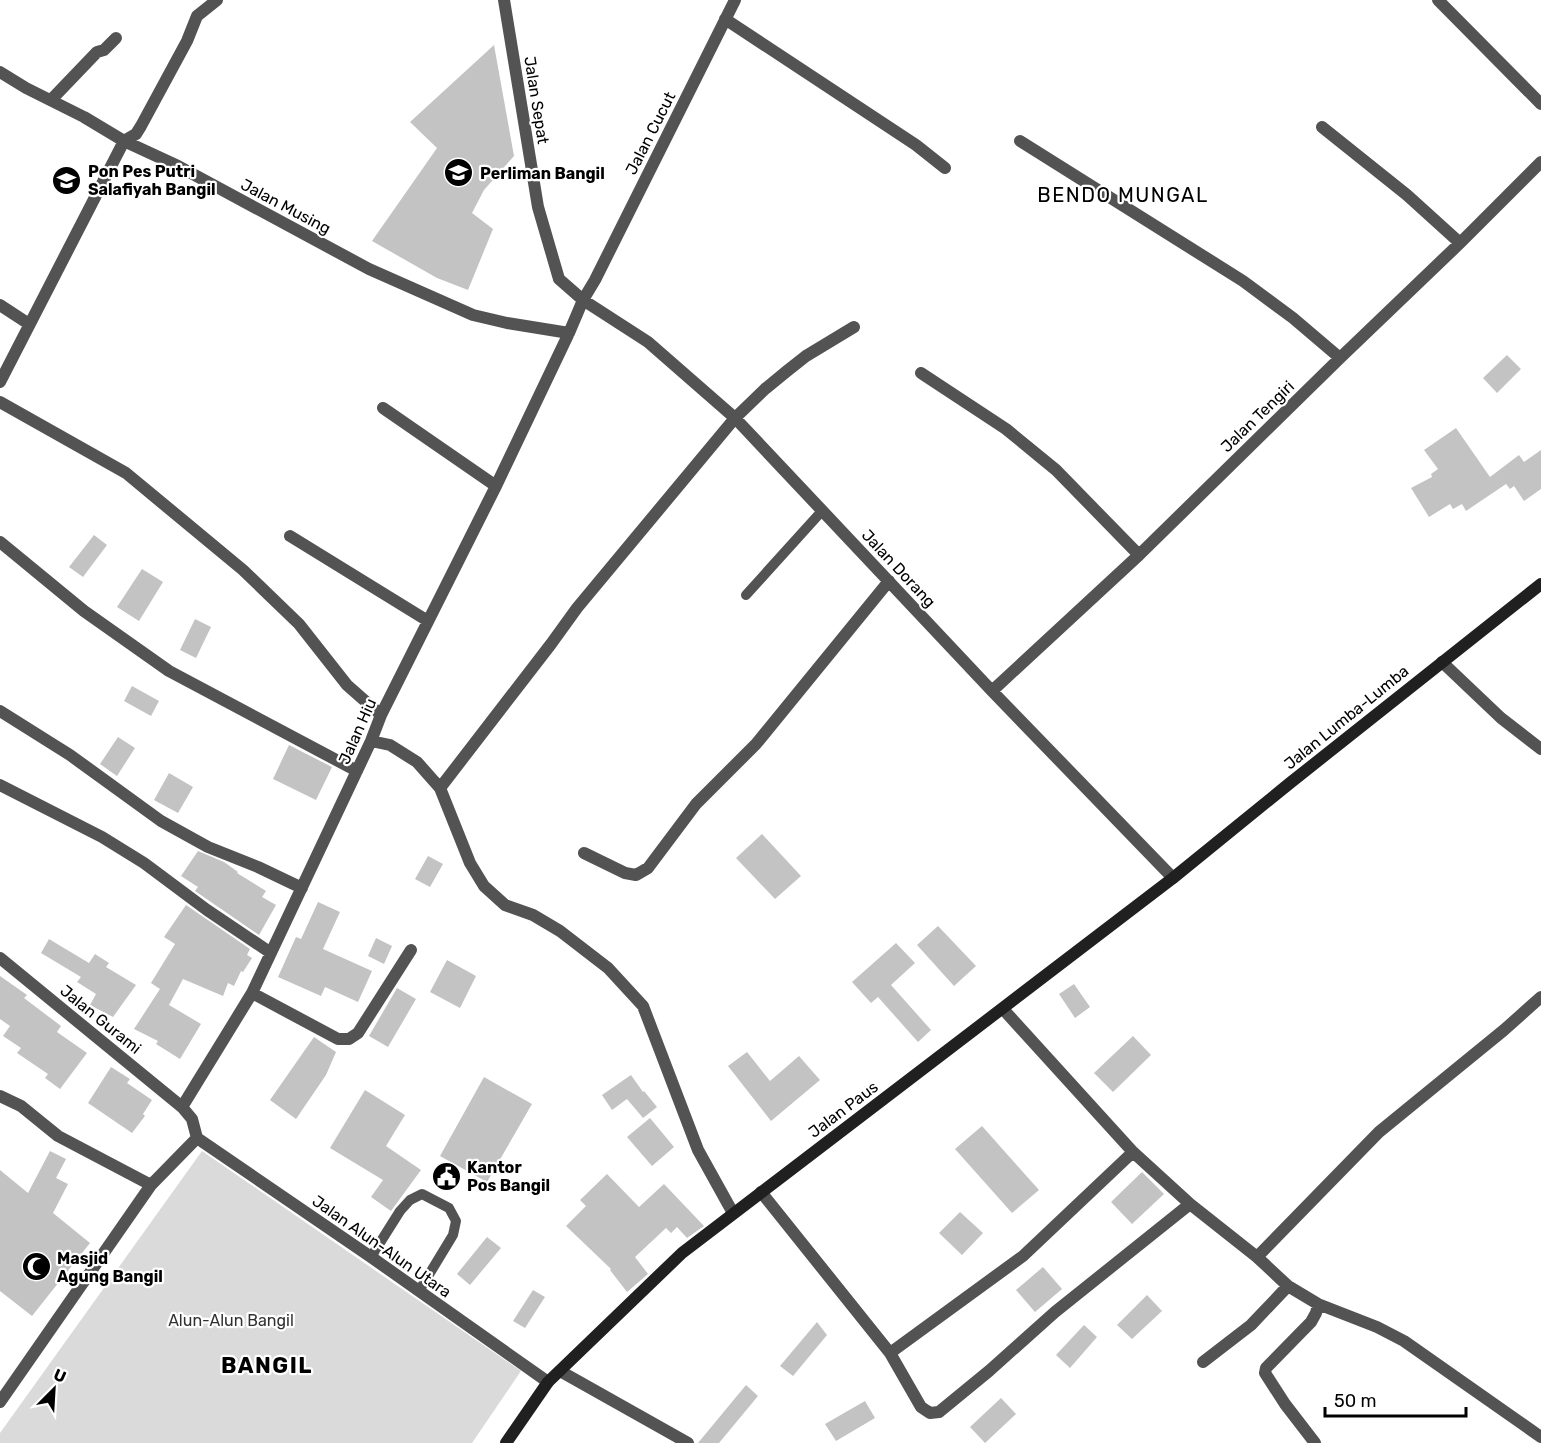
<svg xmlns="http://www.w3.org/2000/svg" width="1541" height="1443" font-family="Rubik,sans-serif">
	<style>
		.green { fill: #dadada }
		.building { fill: #c3c3c3 }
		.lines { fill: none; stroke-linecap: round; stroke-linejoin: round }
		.service { stroke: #535353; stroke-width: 10 }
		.minor { stroke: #535353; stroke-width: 12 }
		.secondary { stroke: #202020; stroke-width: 12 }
		.labels { text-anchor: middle; stroke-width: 4.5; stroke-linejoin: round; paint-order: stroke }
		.street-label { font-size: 16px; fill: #000; stroke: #fff }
		.poi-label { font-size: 16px; font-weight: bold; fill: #000; stroke: #fff; text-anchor: start }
		.park-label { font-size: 16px; fill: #313131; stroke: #fff }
		.quarter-label { font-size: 20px; letter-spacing: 1.5px; fill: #000; stroke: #fff }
		.district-label { font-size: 22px; font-weight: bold; letter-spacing: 1.5px; fill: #000; stroke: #fff }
	</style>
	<rect width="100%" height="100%" fill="#fff"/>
	<path class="green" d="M202,1151L521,1371L472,1443H0V1433Z"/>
	<path class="building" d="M494,45L514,156L484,190L472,213L493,229L468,290L437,278L372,241L437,148L410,122Z
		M1507,355L1521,369L1497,393L1483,378Z
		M1456,428L1490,477L1519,455L1524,462L1541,450V489L1524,501L1514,486L1510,489L1506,484L1466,511L1462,504L1453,509L1450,504L1429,517L1411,488L1432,477L1431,474L1438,469L1424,450Z
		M94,535L107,545L83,577L69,567Z
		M142,569L163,582L139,621L117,607Z
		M195,619L211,627L196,658L180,650Z
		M132,686L159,701L151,716L124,701Z
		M118,737L135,748L117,776L100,764Z
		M289,745L332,767L316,800L273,779Z
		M169,773L193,787L178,813L154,800Z
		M762,834L801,876L775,899L736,858Z
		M198,851L224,862L238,872L237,873L266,891L262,897L276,905L259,935L195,891L198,887L181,876Z
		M428,856L443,864L430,887L415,879Z
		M318,902L340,912L323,949L372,971L358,1002L325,987L321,996L278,977L296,937L301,939Z
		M186,905L250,949L247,955L252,958L243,972L241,971L234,986L228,983L223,996L183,979L169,1005L201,1024L180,1059L156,1044L158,1041L134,1029L160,989L151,983L175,944L164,937Z
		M938,926L976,966L954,986L917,945Z
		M376,938L392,946L384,964L368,956Z
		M49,939L89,963L95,954L109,963L106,967L136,985L113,1017L90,1005L96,994L77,982L81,977L41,953Z
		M896,943L915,963L891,985L931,1030L918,1042L878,997L871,1003L852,982Z
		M447,960L476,976L460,1008L430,992Z
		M0,976L27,995L24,998L61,1026L57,1032L87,1053L60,1089L45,1078L48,1074L17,1053L21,1048L3,1036L10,1026L0,1019Z
		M1074,984L1090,1007L1075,1018L1059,994Z
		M397,988L416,999L388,1047L369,1036Z
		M1133,1036L1151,1055L1113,1092L1094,1073Z
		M314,1037L336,1052L326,1075L296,1119L270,1100Z
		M747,1052L770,1081L799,1056L820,1080L771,1121L728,1066Z
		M111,1067L130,1079L127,1083L152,1100L143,1114L145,1116L132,1133L88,1103Z
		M631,1075L643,1092L644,1091L657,1107L643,1118L627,1099L612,1110L602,1095Z
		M484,1077L532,1104L487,1182L440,1156Z
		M365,1090L405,1115L386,1146L421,1170L391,1211L371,1197L383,1180L330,1148Z
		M650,1118L674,1147L652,1166L627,1137Z
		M982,1126L1039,1190L1012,1213L955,1149Z
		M50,1151L66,1159L56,1178L68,1184L53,1213L90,1243L32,1316L0,1291V1170L28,1193Z
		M1142,1172L1164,1194L1132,1224L1111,1202Z
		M607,1174L639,1207L664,1184L704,1226L687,1238L677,1227L671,1233L666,1228L635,1257L648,1274L627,1292L610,1270L611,1269L566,1226L586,1206L580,1200Z
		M960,1212L983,1233L962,1255L939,1233Z
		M487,1237L501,1248L470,1285L457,1274Z
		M1043,1267L1062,1289L1035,1312L1016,1290Z
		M533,1290L545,1297L525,1328L513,1321Z
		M1147,1295L1162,1311L1132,1339L1117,1325Z
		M817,1322L827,1335L793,1376L780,1366Z
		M1084,1325L1097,1337L1070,1368L1056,1355Z
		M746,1385L758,1396L719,1443H698Z
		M1001,1398L1016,1414L985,1443L970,1427Z
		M865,1401L875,1418L836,1441L825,1424Z"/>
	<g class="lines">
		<path class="service" d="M746,595L822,511
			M371,1257L400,1211L410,1200L422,1194L449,1208L456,1221L453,1235L419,1291"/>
		<path class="minor" d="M504,0L538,207L559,279L583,300L648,342L735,418L992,691L1173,878
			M1438,0L1541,104
			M725,19L916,145L945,168
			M0,72L26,88L84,117L124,141L178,166L369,269L473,315L507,323L569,333
			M51,100L97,52L104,50L116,38
			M1322,127L1407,195L1460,243
			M1020,141L1243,281L1293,318L1340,358
			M0,305L29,324
			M921,373L1006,429L1056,470L1139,555
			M0,382L124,141L136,134L141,126L187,41L197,16L217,0
			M0,402L126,473L243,570L299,624L347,685L381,715
			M383,408L496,486
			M290,536L428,621
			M0,542L84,611L169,671L357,771
			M1442,662L1501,718L1541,749
			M992,691L1139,555L1340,358L1460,243L1541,162
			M0,711L70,755L161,821L208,847L258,867L302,888
			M371,741L390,745L417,762L440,788L470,863L484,886L505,905L533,915L560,931L608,968L643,1006L698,1150L733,1213
			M0,785L102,837L144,863L207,910L271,953
			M440,788L551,644L577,608L735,418L765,389L787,371L806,356L854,327
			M584,853L625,873L636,875L648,868L696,804L756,744L889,581
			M0,958L182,1107
			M252,993L338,1039H349L358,1033L411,950
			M1003,1009L1133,1152L1190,1204L1257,1257L1288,1286L1318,1304L1377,1327L1404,1341L1541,1437
			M0,1096L21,1106L58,1136L151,1185
			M197,1138L192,1119L182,1107L252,993L371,741L381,715L496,486L569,333L583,300L595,280L735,0
			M197,1138L371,1257L548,1382
			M761,1192L890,1353L921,1407L930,1413L939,1412L989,1371L1055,1312L1190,1204
			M1257,1257L1379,1132L1504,1030L1541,997
			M890,1353L1023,1256L1133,1152
			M1203,1362L1251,1325L1288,1286
			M560,1371L688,1443
			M0,1402L151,1185L197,1138
			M1315,1443L1285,1404L1265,1373L1266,1368L1311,1322L1316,1313L1318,1304"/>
		<path class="secondary" d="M506,1443L548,1382L682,1253L1173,878L1290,783L1541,584"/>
	</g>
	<defs>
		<symbol id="school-disc" viewBox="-11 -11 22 22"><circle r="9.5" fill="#000" stroke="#fff"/><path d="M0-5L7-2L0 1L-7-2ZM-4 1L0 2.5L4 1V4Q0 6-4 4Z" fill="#fff"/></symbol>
		<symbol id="civic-disc" viewBox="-11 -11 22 22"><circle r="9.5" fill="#000" stroke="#fff"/><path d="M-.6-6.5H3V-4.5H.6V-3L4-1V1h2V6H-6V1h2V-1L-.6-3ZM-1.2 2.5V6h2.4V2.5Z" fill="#fff"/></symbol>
		<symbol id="mosque-disc" viewBox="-11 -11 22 22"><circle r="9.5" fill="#000" stroke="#fff"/><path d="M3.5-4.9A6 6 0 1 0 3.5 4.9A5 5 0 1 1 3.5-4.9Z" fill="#fff"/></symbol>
	</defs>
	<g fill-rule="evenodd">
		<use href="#school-disc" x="442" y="156" width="33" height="33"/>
		<use href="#school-disc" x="50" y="164" width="33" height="33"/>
		<use href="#civic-disc" x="430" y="1160" width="33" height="33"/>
		<use href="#mosque-disc" x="20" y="1250" width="33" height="33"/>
	</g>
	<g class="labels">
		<g class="street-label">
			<text transform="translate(537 100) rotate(81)" y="6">Jalan Sepat</text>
			<text transform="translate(650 133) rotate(-63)" y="6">Jalan Cucut</text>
			<text transform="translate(286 206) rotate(28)" y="6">Jalan Musing</text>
			<text transform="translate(1257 416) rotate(-44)" y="6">Jalan Tengiri</text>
			<text transform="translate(899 568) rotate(47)" y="6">Jalan Dorang</text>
			<text transform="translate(1346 717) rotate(-39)" y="6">Jalan Lumba-Lumba</text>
			<text transform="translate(357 731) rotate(-66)" y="6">Jalan Hiu</text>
			<text transform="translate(101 1019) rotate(39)" y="6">Jalan Gurami</text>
			<text transform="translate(843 1109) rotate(-37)" y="6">Jalan Paus</text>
			<text transform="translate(382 1246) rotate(35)" y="6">Jalan Alun-Alun Utara</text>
		</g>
		<g class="poi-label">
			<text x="88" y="177">Pon Pes Putri<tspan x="88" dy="18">Salafiyah Bangil</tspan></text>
			<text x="480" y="179">Perliman Bangil</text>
			<text x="467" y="1173">Kantor<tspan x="467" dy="18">Pos Bangil</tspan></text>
			<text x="57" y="1264">Masjid<tspan x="57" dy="18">Agung Bangil</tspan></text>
		</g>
		<g class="park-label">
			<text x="231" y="1326">Alun-Alun Bangil</text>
		</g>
		<g class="quarter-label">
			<text x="1123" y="202">BENDO MUNGAL</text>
		</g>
		<g class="district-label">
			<text x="267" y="1373">BANGIL</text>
		</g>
	</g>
	<g transform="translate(54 1389) rotate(24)" stroke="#ffffff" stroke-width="4.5" paint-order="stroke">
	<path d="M0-4.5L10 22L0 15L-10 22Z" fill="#000000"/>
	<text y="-9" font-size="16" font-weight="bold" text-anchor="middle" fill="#000000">U</text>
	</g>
	<path d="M1325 1407v9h141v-9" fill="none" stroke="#000000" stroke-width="3"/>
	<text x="1334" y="1407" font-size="18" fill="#000000" stroke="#ffffff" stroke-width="4.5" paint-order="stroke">50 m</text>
</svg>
